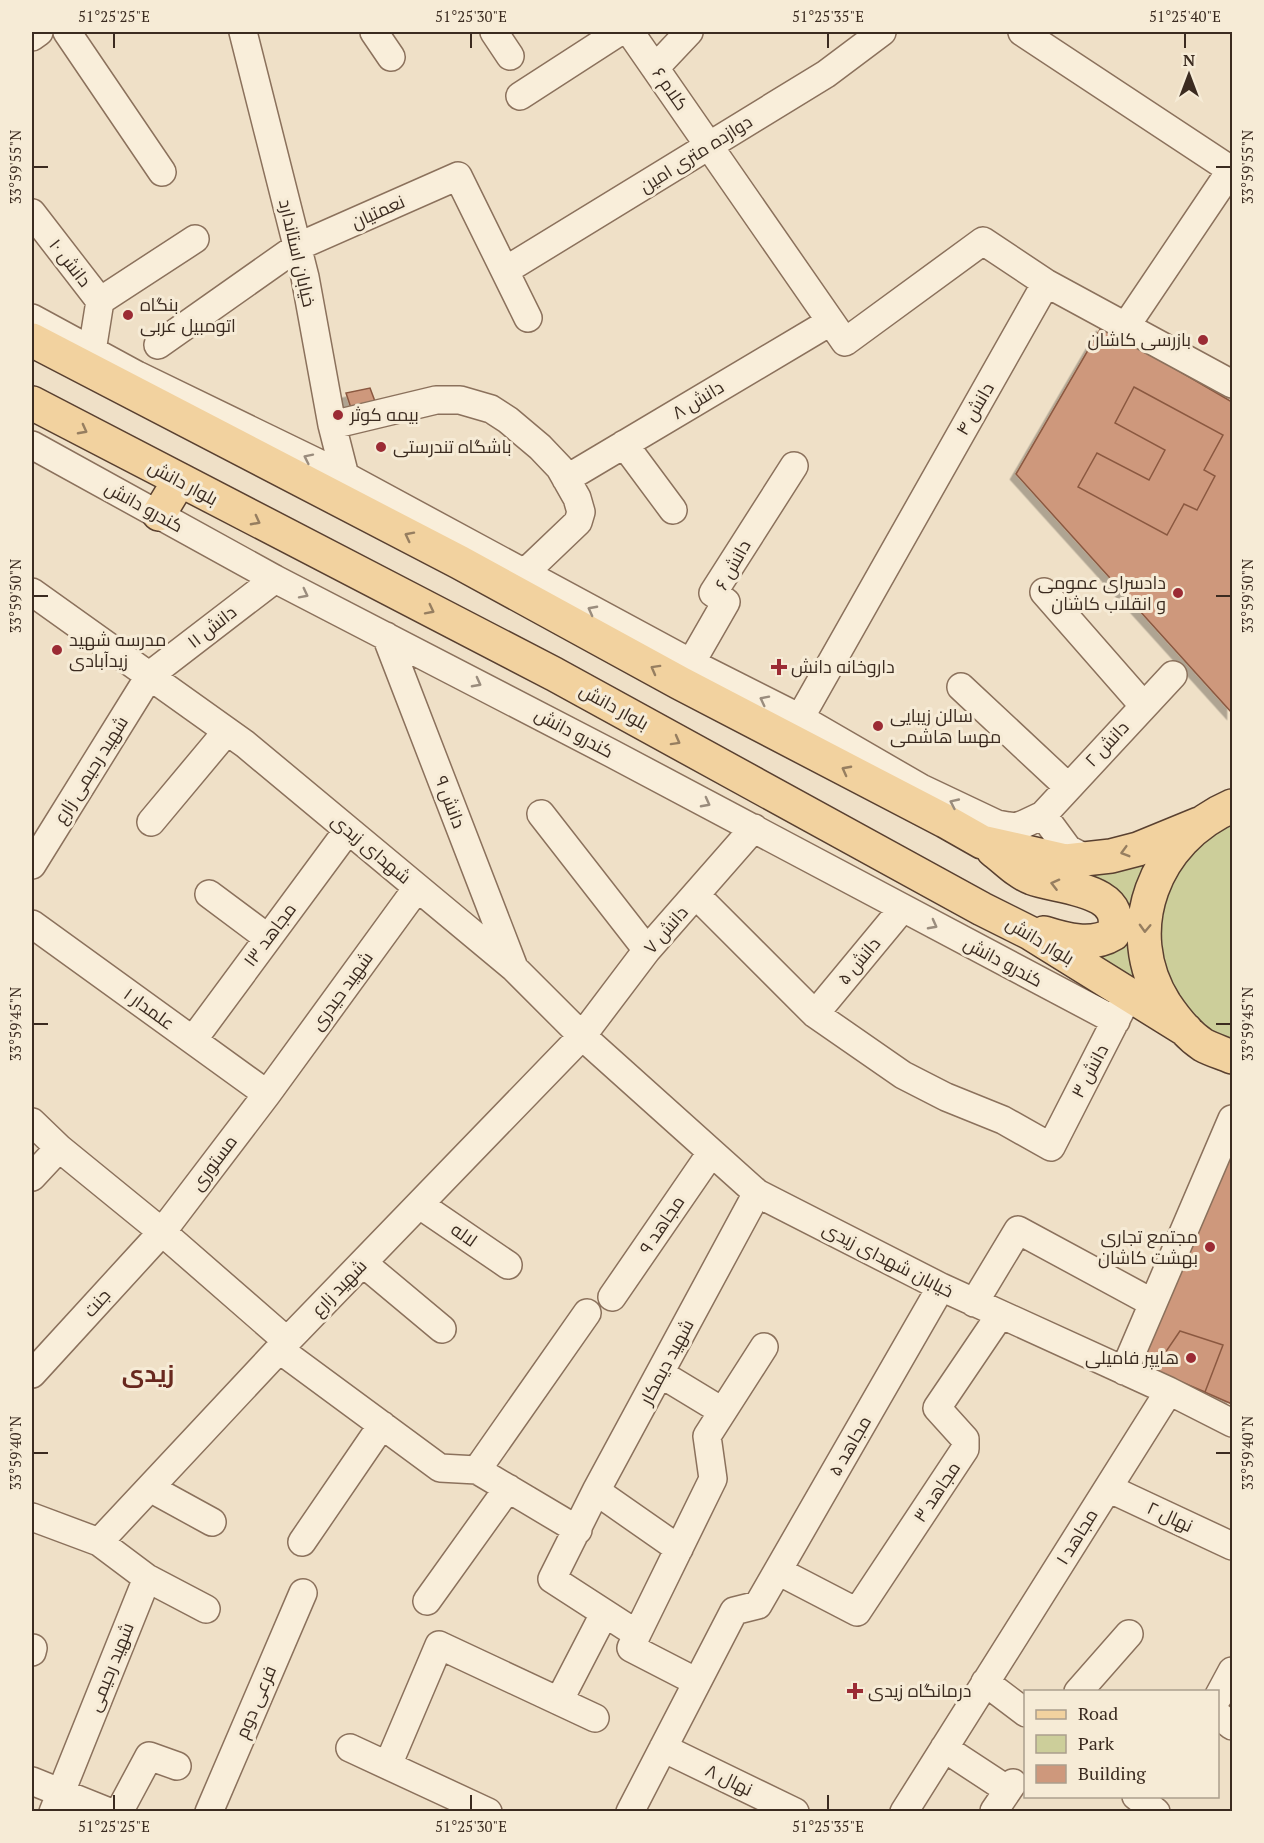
<svg xmlns="http://www.w3.org/2000/svg" width="1264" height="1843" font-family="'PT Serif',Cairo,serif">
	<style>
		.green { fill: #ccce9a }
		.building { fill: #ce987c; stroke: #8b5941; stroke-width: 1.5; filter: url(#shadow) }
		.lines { fill: none; stroke-linecap: round; stroke-linejoin: round }
		.minor-casing { stroke: #8b715c; stroke-width: 30 }
		.major-casing { stroke: #594030; stroke-width: 36 }
		.minor { stroke: #f9eeda; stroke-width: 27 }
		.major { stroke: #f2d29f; stroke-width: 33 }
		.oneway { stroke: #967e60 }
		.oneway2 { stroke: #9a8c7d }
		.ticks { fill: none; stroke: #3b2b20; stroke-width: 2 }
		.poi-dot { fill: #9b2b34; stroke: #f6ebd6; stroke-width: 2 }
		.labels { text-anchor: middle; stroke-width: 6; stroke-linejoin: round; paint-order: stroke }
		.street-label { font-size: 18px; fill: #3b2b20; stroke: #f6ebd6 }
		.poi-label { font-size: 18px; fill: #3b2b20; stroke: #f6ebd6; text-anchor: start }
		.district-label { font-size: 24px; font-weight: bold; fill: #68281e; stroke: #f6ebd6 }
		.neatline { fill: none; stroke: #3b2b20; stroke-width: 2 }
		.ticks-label { font-size: 15px; text-anchor: middle; fill: #3b2b20 }
	</style>
	<defs>
		<filter id="shadow"><feDropShadow dx="-5.5" dy="5.5" stdDeviation="0" flood-color="#0004"/></filter>
	</defs>
	<rect width="100%" height="100%" fill="#efe0c7"/>
	<path class="green" d="M1232,824V1039C1226,1036 1218,1034 1211,1030C1151,990 1147,900 1194,850C1205,839 1219,832 1232,824Z
		M1156,851L1129,935C1128,954 1133,969 1140,987L1073,947L1130,913C1126,887 1094,879 1072,869Z"/>
	<path class="building" d="M1102,326L1232,402V713L1016,474Z
		M1134,387L1223,435L1204,470L1215,476L1197,510L1184,504L1167,535L1078,487L1097,453L1149,480L1165,450L1115,423Z
		M370,388L379,412L354,417L346,393Z
		M1232,1143V1404L1152,1369L1143,1352Z
		M1180,1331L1223,1345L1205,1392L1158,1372L1167,1350Z"/>
	<g class="lines">
		<defs>
			<path id="minor" d="M67,32L162,172
				M243,32L305,277L332,425L345,476
				M374,32L391,57
				M494,32L510,56
				M630,32L845,342L983,241L1046,283L1232,384
				M1022,32L1231,170L1126,326
				M32,37L39,32
				M655,68L689,32
				M520,96L619,32
				M32,213L100,301L92,351
				M506,270L826,74L882,32
				M100,301L195,239
				M32,318L137,375L345,476L691,663L800,718L921,788L997,824L1008,826L1016,827L1024,824L1043,815L1173,675
				M158,345L297,247L458,176L528,318
				M332,425L436,400H460L491,409L508,420L540,447L560,468L577,498L581,512L578,522L511,586
				M624,444L673,510
				M32,445L275,579L611,753L1116,1021
				M566,479L830,322
				M32,592L245,744L514,968L582,1036L757,1193L941,1287L1169,1391L1232,1423
				M1044,592L1143,705
				M386,636L513,965
				M691,663L726,602L713,593L794,466
				M961,687L1068,787
				M800,718L1046,283
				M541,814L647,950
				M1043,815L1068,849L1087,859
				M151,822L227,731
				M32,865L150,675L275,579
				M209,894L268,938
				M696,895L815,1014L903,1075L946,1097L1003,1120L1051,1147L1123,1006
				M32,924L267,1094
				M815,1014L902,909
				M193,1040L348,830
				M32,1122L59,1148L162,1232L287,1341
				M32,1177L59,1148
				M420,1205L508,1265
				M363,1263L442,1329
				M612,1297L711,1153
				M974,1303L1018,1230L1153,1303
				M280,1350L440,1468L477,1470L578,1530
				M1124,1371L1232,1119
				M32,1374L162,1232L267,1094L417,888
				M661,1374L722,1411
				M477,1470L587,1313
				M150,1488L212,1522
				M1108,1488L1232,1546
				M596,1491L679,1549
				M32,1517L99,1542L147,1578L53,1812
				M99,1542L287,1341L582,1036L647,950L754,828
				M302,1542L382,1425
				M778,1571L857,1612L965,1449V1439L937,1408L1000,1315
				M147,1578L206,1609
				M427,1601L508,1488
				M637,1634L713,1479L707,1436L764,1347
				M32,1652L33,1648
				M697,1682L631,1648L637,1634L552,1579L596,1491L757,1193
				M985,1682L1026,1713
				M1078,1692L1129,1634
				M1218,1697L1232,1671
				M559,1701L604,1614
				M1218,1715L1232,1726
				M350,1748L488,1812
				M663,1748L795,1812
				M944,1748L1008,1790
				M388,1765L439,1645L595,1718
				M32,1781L109,1812
				M1136,1796L1156,1812
				M994,1811L1013,1783
				M119,1812L149,1756L177,1766
				M209,1812L303,1593
				M630,1812L734,1611L758,1605L941,1287
				M904,1812L1169,1391"/>
			<path id="major" d="M32,340L459,562L680,683L945,821L982,842L1066,861L1111,856L1138,849L1199,824
				M32,403L554,674L982,909L1030,933L1186,1030
				M159,514L179,481
				M1232,806C1155,839 1118,930 1165,1004C1175,1019 1188,1035 1203,1045C1212,1050 1223,1053 1232,1057
				M993,850C1005,859 1018,873 1032,878C1058,888 1129,888 1113,934C1092,947 1066,940 1044,933"/>
		</defs>
		<use href="#minor" class="minor-casing"/>
		<use href="#major" class="major-casing"/>
		<use href="#minor" class="minor"/>
		<use href="#major" class="major"/>
	</g>
	<defs><path id="oneway-chevron" d="M-2-3.5L2.5 0L-2 3.5" fill="none" stroke-width="1.6" stroke-linecap="round" stroke-linejoin="round" transform="scale(1.5)"/></defs>
	<g class="oneway">
		<use href="#oneway-chevron" transform="translate(83 430) rotate(28)"/>
		<use href="#oneway-chevron" transform="translate(256 521) rotate(28)"/>
		<use href="#oneway-chevron" transform="translate(409 536) rotate(-153)"/>
		<use href="#oneway-chevron" transform="translate(430 610) rotate(27)"/>
		<use href="#oneway-chevron" transform="translate(655 669) rotate(-151)"/>
		<use href="#oneway-chevron" transform="translate(676 741) rotate(29)"/>
		<use href="#oneway-chevron" transform="translate(846 770) rotate(-152)"/>
		<use href="#oneway-chevron" transform="translate(1125 852) rotate(164)"/>
		<use href="#oneway-chevron" transform="translate(1055 884) rotate(-166)"/>
		<use href="#oneway-chevron" transform="translate(1145 928) rotate(92)"/>
	</g>
	<g class="oneway2">
		<use href="#oneway-chevron" transform="translate(308 458) rotate(-154)"/>
		<use href="#oneway-chevron" transform="translate(304 594) rotate(27)"/>
		<use href="#oneway-chevron" transform="translate(592 610) rotate(-152)"/>
		<use href="#oneway-chevron" transform="translate(477 683) rotate(28)"/>
		<use href="#oneway-chevron" transform="translate(764 700) rotate(-153)"/>
		<use href="#oneway-chevron" transform="translate(706 803) rotate(28)"/>
		<use href="#oneway-chevron" transform="translate(954 803) rotate(-155)"/>
		<use href="#oneway-chevron" transform="translate(933 925) rotate(28)"/>
	</g>
	<path class="ticks" d="M114,33V48M471,33V48M828,33V48M1185,33V48M33,167H48M1216,167H1231M33,596H48M1216,596H1231M33,1024H48M1216,1024H1231M33,1453H48M1216,1453H1231M114,1795V1810M471,1795V1810M828,1795V1810"/>
	<g class="poi-dot">
		<circle cx="128" cy="315" r="6"/>
		<circle cx="1203" cy="340" r="6"/>
		<circle cx="338" cy="415" r="6"/>
		<circle cx="381" cy="447" r="6"/>
		<circle cx="1178" cy="593" r="6"/>
		<circle cx="57" cy="650" r="6"/>
		<path d="M776 658h6v6h6v6h-6v6h-6v-6h-6v-6h6z"/>
		<circle cx="878" cy="726" r="6"/>
		<circle cx="1210" cy="1247" r="6"/>
		<circle cx="1191" cy="1358" r="6"/>
		<path d="M852 1682h6v6h6v6h-6v6h-6v-6h-6v-6h6z"/>
	</g>
	<g class="labels">
		<g class="street-label">
			<text transform="translate(670 89) rotate(55)" y="6">کلام ۶</text>
			<text transform="translate(696 154) rotate(-32)" y="6">دوازده متری امین</text>
			<text transform="translate(378 212) rotate(-24)" y="6">نعمتیان</text>
			<text transform="translate(297 253) rotate(77)" y="6">خیابان استاندارد</text>
			<text transform="translate(70 263) rotate(52)" y="6">دانش ۱۰</text>
			<text transform="translate(698 400) rotate(-31)" y="6">دانش ۸</text>
			<text transform="translate(975 409) rotate(-60)" y="6">دانش ۴</text>
			<text transform="translate(183 483) rotate(28)" y="6">بلوار دانش</text>
			<text transform="translate(144 507) rotate(29)" y="6">کندرو دانش</text>
			<text transform="translate(733 565) rotate(-61)" y="6">دانش ۶</text>
			<text transform="translate(212 627) rotate(-38)" y="6">دانش ۱۱</text>
			<text transform="translate(614 707) rotate(29)" y="6">بلوار دانش</text>
			<text transform="translate(574 733) rotate(28)" y="6">کندرو دانش</text>
			<text transform="translate(1107 744) rotate(-47)" y="6">دانش ۲</text>
			<text transform="translate(91 770) rotate(-58)" y="6">شهید رحیمی زارع</text>
			<text transform="translate(450 802) rotate(69)" y="6">دانش ۹</text>
			<text transform="translate(371 849) rotate(40)" y="6">شهدای زیدی</text>
			<text transform="translate(666 930) rotate(-49)" y="6">دانش ۷</text>
			<text transform="translate(270 935) rotate(-53)" y="6">مجاهد ۱۳</text>
			<text transform="translate(1040 941) rotate(31)" y="6">بلوار دانش</text>
			<text transform="translate(859 961) rotate(-50)" y="6">دانش ۵</text>
			<text transform="translate(1003 962) rotate(28)" y="6">کندرو دانش</text>
			<text transform="translate(342 991) rotate(-54)" y="6">شهید حیدری</text>
			<text transform="translate(149 1009) rotate(36)" y="6">علمدار ۱</text>
			<text transform="translate(1090 1071) rotate(-62)" y="6">دانش ۳</text>
			<text transform="translate(214 1163) rotate(-53)" y="6">مستوری</text>
			<text transform="translate(662 1225) rotate(-56)" y="6">مجاهد ۹</text>
			<text transform="translate(464 1235) rotate(35)" y="6">لاله</text>
			<text transform="translate(888 1260) rotate(27)" y="6">خیابان شهدای زیدی</text>
			<text transform="translate(339 1288) rotate(-46)" y="6">شهید زارع</text>
			<text transform="translate(97 1303) rotate(-48)" y="6">جنت</text>
			<text transform="translate(667 1362) rotate(-62)" y="6">شهید دیمکار</text>
			<text transform="translate(850 1446) rotate(-60)" y="6">مجاهد ۵</text>
			<text transform="translate(937 1492) rotate(-56)" y="6">مجاهد ۳</text>
			<text transform="translate(1170 1517) rotate(25)" y="6">نهال ۲</text>
			<text transform="translate(1077 1537) rotate(-58)" y="6">مجاهد ۱</text>
			<text transform="translate(111 1667) rotate(-68)" y="6">شهید رحیمی</text>
			<text transform="translate(256 1702) rotate(-67)" y="6">فرعی دوم</text>
			<text transform="translate(729 1780) rotate(26)" y="6">نهال ۸</text>
		</g>
		<g class="poi-label">
			<text x="140" y="311">بنگاه<tspan x="140" dy="21">اتومبیل عربی</tspan></text>
			<text x="1191" y="346" text-anchor="end">بازرسی کاشان</text>
			<text x="350" y="421">بیمه کوثر</text>
			<text x="393" y="453">باشگاه تندرستی</text>
			<text x="1166" y="589" text-anchor="end">دادسرای عمومی<tspan x="1166" dy="21">و انقلاب کاشان</tspan></text>
			<text x="69" y="646">مدرسه شهید<tspan x="69" dy="21">زیدآبادی</tspan></text>
			<text x="791" y="673">داروخانه دانش</text>
			<text x="890" y="722">سالن زیبایی<tspan x="890" dy="21">مهسا هاشمی</tspan></text>
			<text x="1198" y="1243" text-anchor="end">مجتمع تجاری<tspan x="1198" dy="21">بهشت کاشان</tspan></text>
			<text x="1179" y="1364" text-anchor="end">هایپر فامیلی</text>
			<text x="868" y="1697">درمانگاه زیدی</text>
		</g>
		<g class="district-label">
			<text x="148" y="1382">زیدی</text>
		</g>
	</g>
	<rect width="1264" height="1843" fill="none" stroke="#f6ebd6" stroke-width="66"/>
	<rect x="1024" y="1690" width="195" height="108" fill="#f6ebd6" stroke="#ab9e8d" stroke-width="1.5"/>
	<rect x="1036" y="1710" width="30" height="9" fill="#f2d29f" stroke="#ab9e8d" stroke-width="1.5"/>
	<text x="1078" y="1720" font-size="18" fill="#3b2b20">Road</text>
	<rect x="1036" y="1735" width="30" height="18" fill="#ccce9a" stroke="#ab9e8d" stroke-width="1.5"/>
	<text x="1078" y="1750" font-size="18" fill="#3b2b20">Park</text>
	<rect x="1036" y="1765" width="30" height="18" fill="#ce987c" stroke="#ab9e8d" stroke-width="1.5"/>
	<text x="1078" y="1780" font-size="18" fill="#3b2b20">Building</text>
	<g transform="translate(1189 75)" stroke="#f6ebd6" stroke-width="4.5" paint-order="stroke">
	<path d="M0-4.5L10 22L0 15L-10 22Z" fill="#3b2b20"/>
	<text y="-9" font-size="16" font-weight="bold" text-anchor="middle" fill="#3b2b20">N</text>
	</g>
	<rect x="33" y="33" width="1198" height="1777" class="neatline"/>
	<g class="ticks-label">
		<text x="114" y="22">51°25'25"E</text>
		<text x="471" y="22">51°25'30"E</text>
		<text x="828" y="22">51°25'35"E</text>
		<text x="1185" y="22">51°25'40"E</text>
		<text transform="translate(16 167) rotate(-90)" y="5">33°59'55"N</text>
		<text transform="translate(1248 167) rotate(-90)" y="5">33°59'55"N</text>
		<text transform="translate(16 596) rotate(-90)" y="5">33°59'50"N</text>
		<text transform="translate(1248 596) rotate(-90)" y="5">33°59'50"N</text>
		<text transform="translate(16 1024) rotate(-90)" y="5">33°59'45"N</text>
		<text transform="translate(1248 1024) rotate(-90)" y="5">33°59'45"N</text>
		<text transform="translate(16 1453) rotate(-90)" y="5">33°59'40"N</text>
		<text transform="translate(1248 1453) rotate(-90)" y="5">33°59'40"N</text>
		<text x="114" y="1832">51°25'25"E</text>
		<text x="471" y="1832">51°25'30"E</text>
		<text x="828" y="1832">51°25'35"E</text>
	</g>
</svg>
